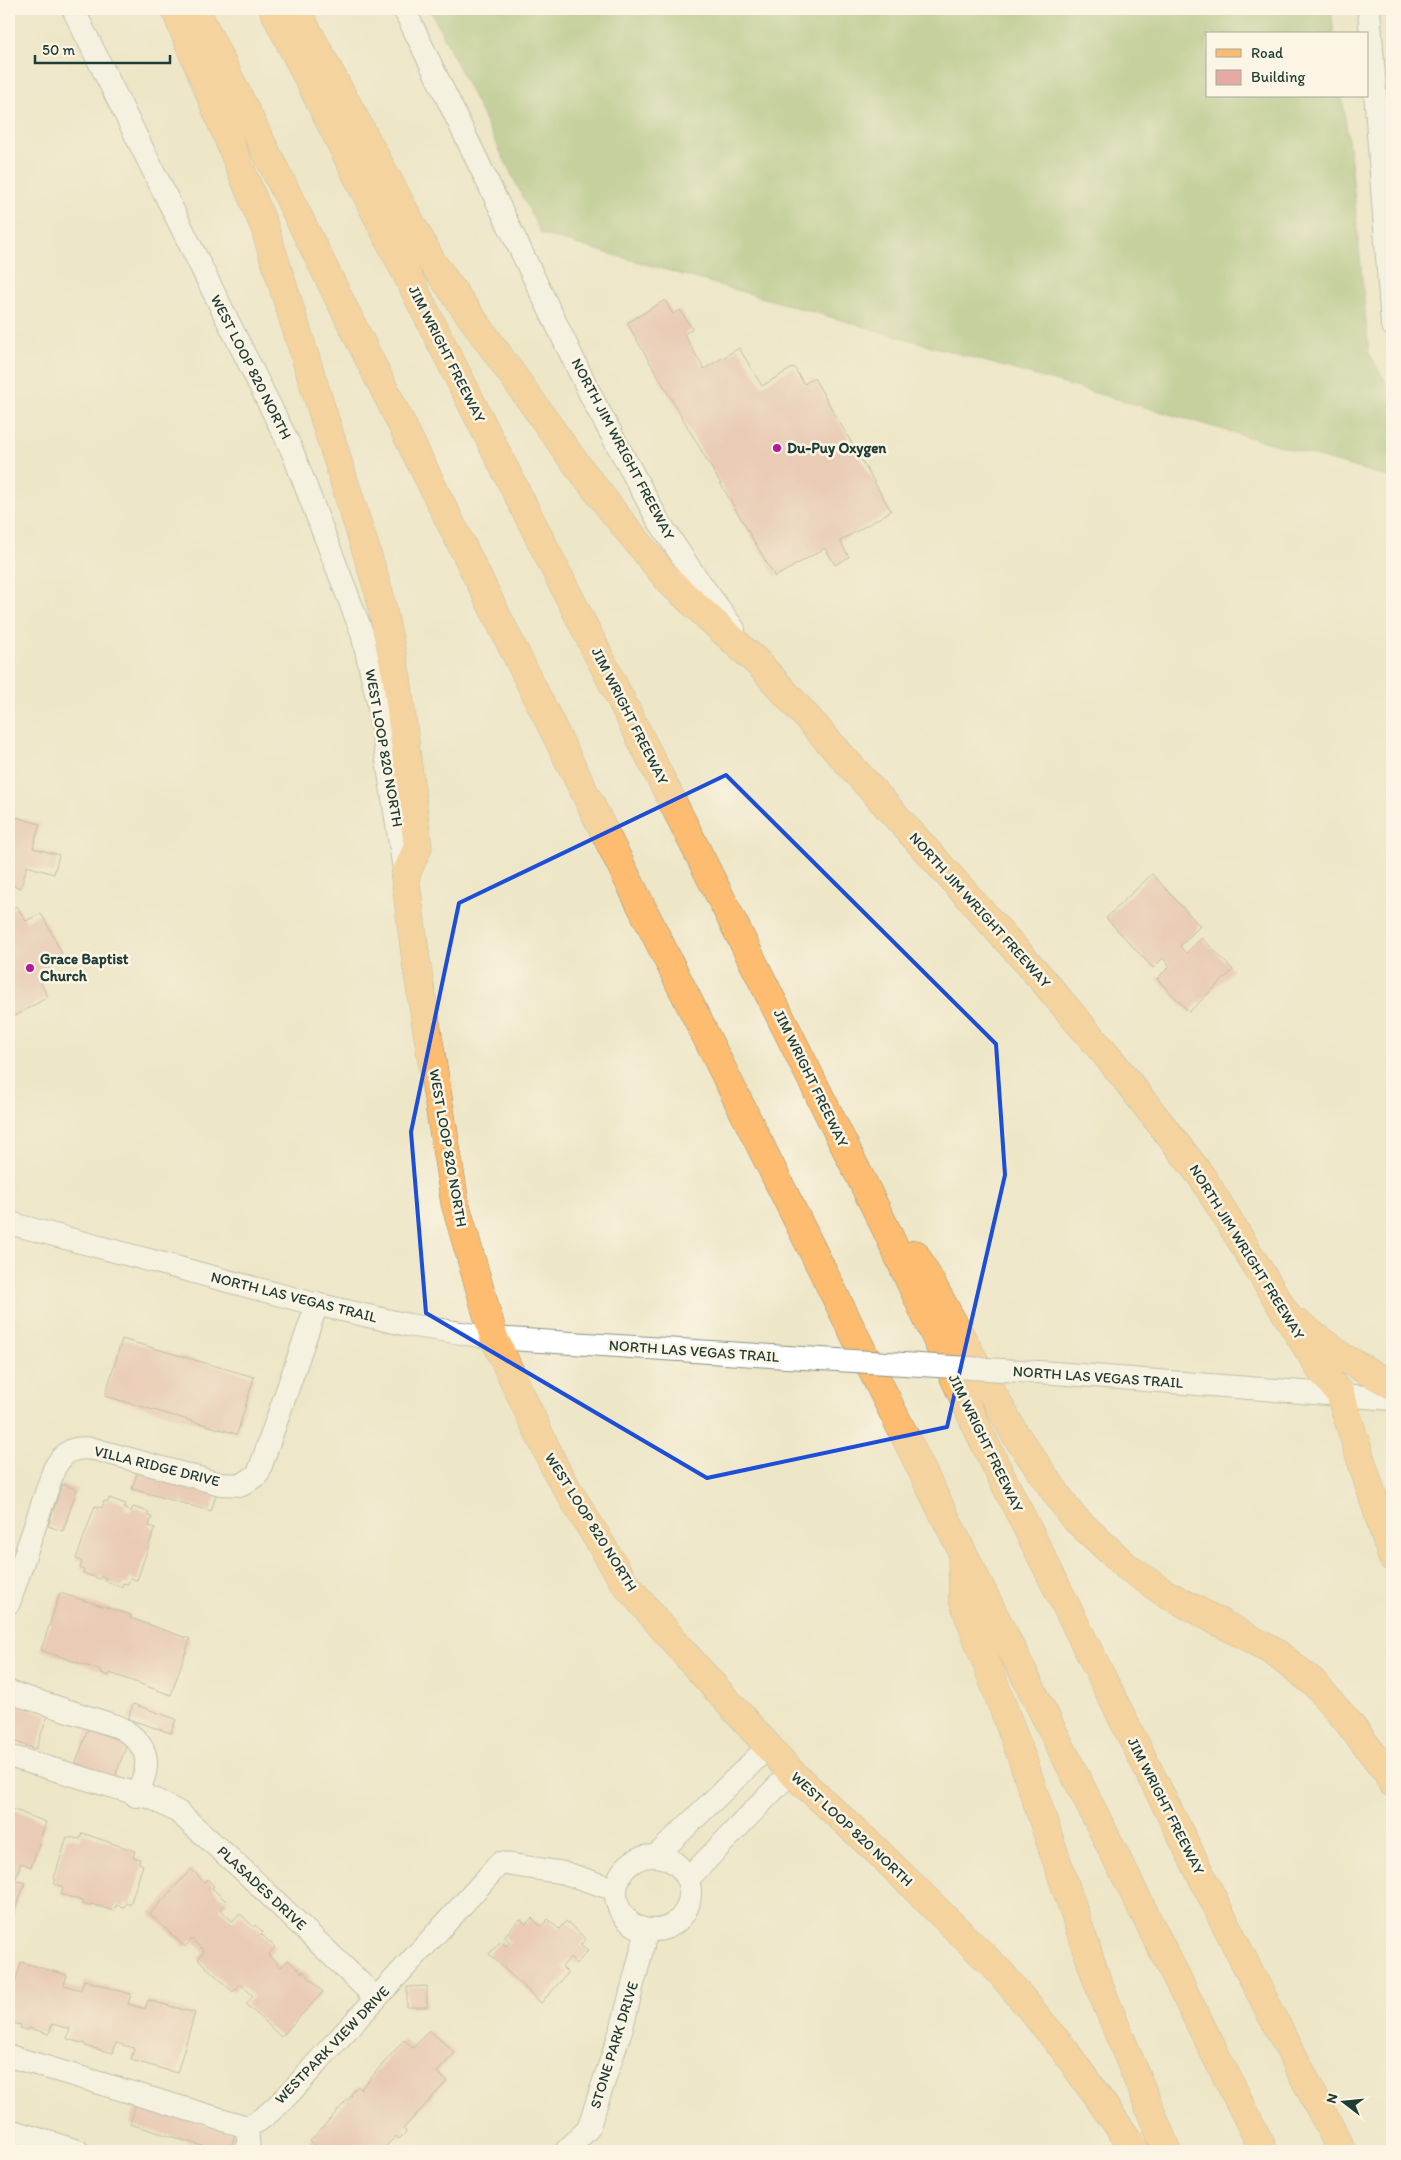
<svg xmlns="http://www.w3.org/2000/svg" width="1401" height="2160" font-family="Itim,sans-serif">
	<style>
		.forest { fill: #94b76c; stroke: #5a7a50 }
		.building { fill: #e5aba2 }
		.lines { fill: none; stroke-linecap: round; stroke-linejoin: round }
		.minor-casing { stroke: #86927e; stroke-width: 24 }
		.major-casing { stroke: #86927e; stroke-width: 29 }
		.highway-casing { stroke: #86927e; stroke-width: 29 }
		.minor { stroke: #fff; stroke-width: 22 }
		.major { stroke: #febc70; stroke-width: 28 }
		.highway { stroke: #febc70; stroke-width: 28 }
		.minor-bridge-casing { stroke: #86927e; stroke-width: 24; stroke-linecap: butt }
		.minor-bridge { stroke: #fff; stroke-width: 22 }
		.marked { fill: none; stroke: #1d4ed8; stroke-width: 4; stroke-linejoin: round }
		.poi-dot { fill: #b5179e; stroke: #fcf5e5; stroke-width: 2 }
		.labels { text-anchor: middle; stroke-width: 5; stroke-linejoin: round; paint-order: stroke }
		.street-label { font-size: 15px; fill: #1f3d34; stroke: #fcf5e5 }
		.poi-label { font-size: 15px; font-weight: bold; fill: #1f3d34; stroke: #fcf5e5; text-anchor: start }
	</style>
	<rect width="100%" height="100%" fill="#fcf5e5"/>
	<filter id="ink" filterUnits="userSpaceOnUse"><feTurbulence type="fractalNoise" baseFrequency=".02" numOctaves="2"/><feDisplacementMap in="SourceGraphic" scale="10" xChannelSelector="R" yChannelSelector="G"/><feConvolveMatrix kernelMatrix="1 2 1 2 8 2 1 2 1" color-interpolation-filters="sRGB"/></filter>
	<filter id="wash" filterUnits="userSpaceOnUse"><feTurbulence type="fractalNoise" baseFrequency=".0096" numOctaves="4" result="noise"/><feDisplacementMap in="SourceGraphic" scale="20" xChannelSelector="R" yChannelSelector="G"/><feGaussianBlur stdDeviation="1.12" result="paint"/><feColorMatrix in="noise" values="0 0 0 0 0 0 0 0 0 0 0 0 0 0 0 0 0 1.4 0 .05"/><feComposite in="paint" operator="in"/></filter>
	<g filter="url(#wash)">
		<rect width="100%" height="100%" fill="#ede6c7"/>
		<path class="forest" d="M430,9H1331L1334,34H1207V96H1342L1351,161L1369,353L1392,393V478L541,234Z"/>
		<g id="blocks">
			<path class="building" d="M665,300L673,314L680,310L692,329L684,334L704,369L739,348L762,386L794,367L804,384L814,378L891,511L840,541L849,557L835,565L825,548L775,577L627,323Z
				M9,815L40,824L33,848L59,855L54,874L27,866L21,888L9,884Z
				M1152,874L1200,926L1180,946L1186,953L1202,938L1233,970L1189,1012L1157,979L1170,966L1163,958L1153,968L1106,918Z
				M17,906L26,921L41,913L62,953L48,961L55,975L41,983L48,997L9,1019V911Z
				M122,1339L254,1377L237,1434L105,1396Z
				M138,1470L217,1492L211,1511L132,1489Z
				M62,1484L77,1489L63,1531L48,1526Z
				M109,1498L126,1504L124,1509L131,1511L133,1507L149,1512L148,1516L152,1517L149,1526L155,1528L137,1580L130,1578L128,1584L123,1583L122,1587L105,1581L106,1578L101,1576L100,1579L83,1573L84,1570L80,1568L82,1562L76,1559L95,1506L102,1508L104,1501L108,1502Z
				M60,1593L131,1615L130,1618L190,1639L171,1695L110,1673L109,1676L101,1673L102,1671L41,1650Z
				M9,1702L48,1715L36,1749L9,1740Z
				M133,1704L176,1719L171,1733L128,1719Z
				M88,1729L127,1743L115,1777L76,1763Z
				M9,1808L46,1822L40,1839L41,1840L31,1867L21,1863L15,1880L25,1883L9,1926Z
				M82,1833L135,1851L133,1857L140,1859L139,1863L143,1865L130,1905L126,1903L124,1907L116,1905L114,1911L91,1904L90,1906L82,1904V1901L61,1894L63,1887L54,1884L56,1880L54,1879L67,1837L80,1839Z
				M191,1869L204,1882L207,1879L214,1886L212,1888L227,1902L220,1909L233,1922L240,1914L254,1927L255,1925L263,1932L261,1934L275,1947L268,1955L281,1967L288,1960L302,1973L303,1971L323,1992L281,2037L246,2004L253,1996L241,1984L233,1992L198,1959L204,1951L192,1939L185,1947L150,1914Z
				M532,1918L541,1926L548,1919L559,1929L566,1921L586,1939L580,1945L588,1951L576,1964L570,1958L562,1967L568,1973L541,2003L489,1954L501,1941L506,1946L510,1942L504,1936L520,1919L526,1924Z
				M21,1962L67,1975L64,1985L81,1990L84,1980L131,1994L128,2004L145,2009L148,2000L195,2013L177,2073L131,2060L134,2048L116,2043L113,2053L85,2046V2044L67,2039L70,2029L52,2024L49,2034L29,2028L28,2030L20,2028L21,2025L9,2022V2004Z
				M427,1986V2007H407V1987Z
				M429,2030L455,2053L437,2072L447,2081L403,2129L406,2132L399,2139L396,2136L381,2151H321L310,2141L352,2095L351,2094L358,2086L361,2089L404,2040L413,2048Z
				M136,2104L235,2134L230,2151H219L130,2124Z"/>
		</g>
	</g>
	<g filter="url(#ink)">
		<use href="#blocks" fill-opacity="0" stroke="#86927e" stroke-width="1"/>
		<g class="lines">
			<defs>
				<path id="minor" d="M73,9L291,448L362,633L378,702L405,876
					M404,9L594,402L658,520L691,570L734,629
					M1369,9L1392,325
					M9,1223L311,1303L408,1325L494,1338L787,1357
					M1054,1373L1392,1399
					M9,1603L54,1469C64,1451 73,1446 94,1449L220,1484L242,1485L258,1474L317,1304
					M9,1692L119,1727C151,1745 152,1765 136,1796
					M9,1756L154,1799L178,1812L243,1870L376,1998
					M616 1893a37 37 0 1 1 74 0a37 37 0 1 1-74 0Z
					M656,1856L768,1747
					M688,1879L791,1772
					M9,2056L247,2127C274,2116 309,2071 330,2048C387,1987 444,1926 500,1863L565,1873L616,1890
					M247,2127L249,2151
					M9,2130L78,2151
					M566,2151L588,2129L622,2027L647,1930"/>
				<path id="major" d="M760,665L1034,970L1113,1063L1202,1177L1320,1369L1340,1394L1392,1557
					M405,876L417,968L455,1203L494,1338L557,1472L624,1582L685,1654L791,1772L877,1851L1000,1972L1065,2051L1136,2151
					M1299,1324L1344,1358L1392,1385"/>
				<path id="highway" d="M175,9L264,226L379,592L397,679L418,847L405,876
					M195,9L962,1551L1264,2151
					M273,9L739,934L885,1227L980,1434L1248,1969L1342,2151
					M289,9L301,19L432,262L571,457L618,518L669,581L760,665
					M915,1254L1015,1434L1072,1516L1126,1566L1163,1592L1275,1652L1313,1682L1348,1722L1387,1772L1392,1783
					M962,1557L963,1600L1023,1761L1098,1983L1167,2151"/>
			</defs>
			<use href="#minor" class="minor-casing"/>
			<use href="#major" class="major-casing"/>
			<use href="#highway" class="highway-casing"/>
			<use href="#minor" class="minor"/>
			<use href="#major" class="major"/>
			<use href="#highway" class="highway"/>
			<defs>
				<path id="minor-bridge" d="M787,1357L1054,1373"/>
			</defs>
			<use href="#minor-bridge" class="minor-bridge-casing"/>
			<use href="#minor-bridge" class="minor-bridge"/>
		</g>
	</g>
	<path d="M0 0H1401V2160H0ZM726,775L996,1044L1005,1175L947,1427L707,1478L426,1313L411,1132L459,903Z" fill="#ede6c7" fill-opacity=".55" fill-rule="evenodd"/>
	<path class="marked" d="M726,775L996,1044L1005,1175L947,1427L707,1478L426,1313L411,1132L459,903Z"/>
	<g class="poi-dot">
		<circle cx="777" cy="448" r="5"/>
		<circle cx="30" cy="968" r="5"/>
	</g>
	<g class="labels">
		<g class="street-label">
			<text transform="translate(447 354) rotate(63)" y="5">JIM WRIGHT FREEWAY</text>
			<text transform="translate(251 367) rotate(63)" y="5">WEST LOOP 820 NORTH</text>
			<text transform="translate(623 449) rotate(62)" y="5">NORTH JIM WRIGHT FREEWAY</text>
			<text transform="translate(630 716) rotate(63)" y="5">JIM WRIGHT FREEWAY</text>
			<text transform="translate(384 748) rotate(80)" y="5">WEST LOOP 820 NORTH</text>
			<text transform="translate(980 910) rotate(48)" y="5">NORTH JIM WRIGHT FREEWAY</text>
			<text transform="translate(811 1078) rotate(64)" y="5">JIM WRIGHT FREEWAY</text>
			<text transform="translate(448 1148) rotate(80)" y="5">WEST LOOP 820 NORTH</text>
			<text transform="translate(1247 1252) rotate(58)" y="5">NORTH JIM WRIGHT FREEWAY</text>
			<text transform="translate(294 1297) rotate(14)" y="5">NORTH LAS VEGAS TRAIL</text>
			<text transform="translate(694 1351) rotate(4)" y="5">NORTH LAS VEGAS TRAIL</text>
			<text transform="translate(1098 1377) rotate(4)" y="5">NORTH LAS VEGAS TRAIL</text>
			<text transform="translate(986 1443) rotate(64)" y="5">JIM WRIGHT FREEWAY</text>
			<text transform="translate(157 1466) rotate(14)" y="5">VILLA RIDGE DRIVE</text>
			<text transform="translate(591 1522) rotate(58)" y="5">WEST LOOP 820 NORTH</text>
			<text transform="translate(1166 1806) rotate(63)" y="5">JIM WRIGHT FREEWAY</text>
			<text transform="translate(852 1829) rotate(43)" y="5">WEST LOOP 820 NORTH</text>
			<text transform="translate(262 1888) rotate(43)" y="5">PLASADES DRIVE</text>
			<text transform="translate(332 2045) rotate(-46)" y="5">WESTPARK VIEW DRIVE</text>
			<text transform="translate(614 2045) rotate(-73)" y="5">STONE PARK DRIVE</text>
		</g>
		<g class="poi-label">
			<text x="787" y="453">Du-Puy Oxygen</text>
			<text x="40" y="964">Grace Baptist<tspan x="40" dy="17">Church</tspan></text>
		</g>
	</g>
	<rect width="1401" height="2160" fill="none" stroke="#fcf5e5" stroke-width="30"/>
	<rect x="1206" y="32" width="162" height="65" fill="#fcf5e5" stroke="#a4ab9e"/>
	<rect x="1216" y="49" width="25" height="8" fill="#febc70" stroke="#a4ab9e"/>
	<text x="1251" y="58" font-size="15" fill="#1f3d34">Road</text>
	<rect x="1216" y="70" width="25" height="15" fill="#e5aba2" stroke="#a4ab9e"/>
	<text x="1251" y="82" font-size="15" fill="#1f3d34">Building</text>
	<g transform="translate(1344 2102) rotate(286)" stroke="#fcf5e5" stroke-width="4" paint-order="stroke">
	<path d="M0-4L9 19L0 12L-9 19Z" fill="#1f3d34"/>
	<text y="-8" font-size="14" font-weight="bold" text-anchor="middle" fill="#1f3d34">N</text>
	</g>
	<path d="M35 55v8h135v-8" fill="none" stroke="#1f3d34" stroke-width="2.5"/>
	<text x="42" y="55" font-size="15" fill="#1f3d34" stroke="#fcf5e5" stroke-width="4" paint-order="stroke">50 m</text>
</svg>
